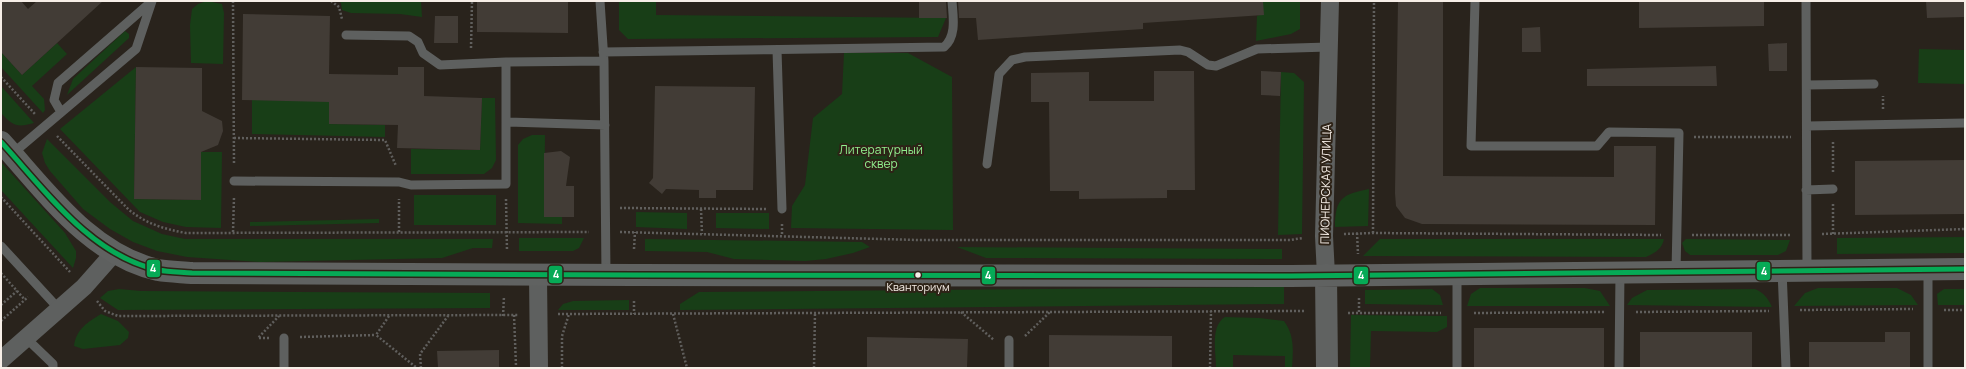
<svg xmlns="http://www.w3.org/2000/svg" width="1966" height="369" font-family="Manrope,sans-serif">
	<style>
		.green { fill: #183e17 }
		.building { fill: #423c36 }
		.lines { fill: none; stroke-linecap: round; stroke-linejoin: round }
		.path { stroke: #605f5d; stroke-width: 2.5; stroke-dasharray: 2 2; stroke-linecap: butt }
		.lane { stroke: #5e605f; stroke-width: 9 }
		.street { stroke: #5e605f; stroke-width: 18 }
		.secondary { stroke: #606261; stroke-width: 22 }
		.bus-1-casing { stroke: #2e2317; stroke-width: 8 }
		.bus-1 { stroke: #06aa56; stroke-width: 5 }
		.bus-dot { fill: #f6eee7; stroke: #2e2317; stroke-width: 1.5 }
		.labels { text-anchor: middle; stroke-width: 4; stroke-linejoin: round; paint-order: stroke }
		.bus-label { font-size: 11px; fill: #f6eee7; stroke: #2e2317 }
		.park-label { font-size: 12px; fill: #91f08e; stroke: #2e2317 }
		.street-label { font-size: 12px; fill: #f6eee7; stroke: #2e2317 }
		.line-badge { stroke: #2e2317; stroke-width: 1.5 }
		.badge-label { font-size: 11px; text-anchor: middle; font-weight: bold; fill: #fff }
	</style>
	<rect width="100%" height="100%" fill="#29231c"/>
	<path class="green" d="M207,1L222,4L224,13L223,64L191,63L190,25L192,9L198,4Z
		M338,1H421L422,17L400,14L351,13L342,10L341,3Z
		M619,1H656V15L946,18L938,37L628,39L619,30Z
		M1259,1H1300V29L1291,34L1256,41L1257,16L1260,15Z
		M125,31L129,34V38L67,95L73,79Z
		M57,43L67,54L32,86L44,99L45,110L43,113L1,67V52L22,75Z
		M1919,49L1965,50V84L1918,83Z
		M844,53H908L952,77L953,230L791,228L792,206L805,185L813,118L842,94Z
		M136,67L134,199L200,200L201,152H222L221,228L186,227L163,222L140,212L60,129Z
		M1281,72L1294,73L1304,82L1302,234L1278,235Z
		M1,86L34,123C17,128 13,126 1,113Z
		M482,98H495L496,160L492,168L484,174H411V149L480,150Z
		M252,100L329,101V124L385,125V137L252,134Z
		M532,135H545L544,217H562V224L518,223V145L523,139Z
		M47,139L110,202L133,221L162,234L185,239H493L492,248H473L442,258L260,262L187,257L157,251L133,242L110,229L83,209L50,171L45,163L42,153Z
		M1,162L65,233L76,251V258L73,268L1,190Z
		M1369,189L1368,226L1335,227C1335,198 1343,194 1369,189Z
		M414,195H496V225H414Z
		M636,212L687,213V229L636,227Z
		M716,213H769V229L716,228Z
		M379,219V223L250,226V222Z
		M1965,237V253L1837,254V238Z
		M519,238H584L579,248L573,251H519Z
		M645,239L862,242L870,247L853,253L826,259L805,261L734,259L707,252L645,251Z
		M1380,239H1664C1662,249 1655,253 1646,257L1363,256Z
		M1686,239L1790,240L1786,251L1778,255H1690L1685,251L1682,243Z
		M957,247L1282,249V259L986,258Z
		M1284,287V304L680,310V304L699,292Z
		M1480,288H1585L1600,291L1610,306H1467L1471,294Z
		M1818,288H1897L1911,295L1918,305L1794,306L1805,293Z
		M119,289L141,291L490,293V308L118,310L100,298L108,291Z
		M1432,289L1440,295L1443,305L1365,304V290Z
		M1755,289C1764,293 1768,298 1772,307L1627,305L1632,298L1647,290Z
		M1944,289H1965V305H1938L1937,294Z
		M629,300V310H558L563,304L573,301Z
		M101,314L118,321L129,332L128,338L120,345L83,349L74,346C76,329 88,322 101,314Z
		M1351,315L1447,316V327L1437,332L1371,331L1370,368H1350Z
		M1225,317L1259,318L1284,321C1295,336 1293,351 1292,368H1285V356L1233,355V368H1216C1216,352 1210,326 1225,317Z"/>
	<path class="building" d="M1,1H21L28,9L37,1H103L22,75L1,52Z
		M477,1H568V33L477,32Z
		M919,1H946L947,18H919Z
		M958,1H1263L1264,15L1143,23V29L978,40L976,18H959Z
		M1398,1H1443V176L1614,177V146H1656L1655,225L1422,224L1405,218L1396,206L1395,193Z
		M1639,1H1764V26L1639,28Z
		M1926,1H1965V17L1927,18Z
		M243,14L330,16L329,74L398,75V67H424V96L482,98L480,150L397,148L398,125L329,124V102L242,100Z
		M435,16H458V43H434Z
		M1540,27L1541,52H1522V28Z
		M1787,43V71H1769L1768,44Z
		M1716,66L1717,86H1587V69Z
		M136,67L202,68V111L222,121L223,131L218,145L201,152V200L134,199Z
		M1154,71H1194L1195,190H1167V198L1079,199V191H1050L1049,102H1031V73L1089,72V101H1154Z
		M1261,71L1281,72L1280,96L1261,95Z
		M655,86L755,87L753,190H716V198H699V190L666,189L662,194L649,183L653,178Z
		M561,151L570,157L566,186H574V217H544V153Z
		M1965,160V214L1855,215V161Z
		M1474,328H1604V368H1474Z
		M1640,332H1752V368H1640Z
		M1885,332H1910V368H1809V342H1885Z
		M1049,335L1172,336V368H1049Z
		M867,337L968,339L967,368H867Z
		M499,350V368H438L437,351Z"/>
	<g class="lines">
		<path class="path" d="M233,1L234,164
			M331,1L339,7L342,19
			M471,48L472,1
			M1,77L35,114
			M1883,109V96
			M57,136L129,210C147,224 164,229 186,233L589,232
			M1694,137H1791
			M234,138L385,140L396,166
			M1833,142V173
			M1,197L70,272
			M506,199L507,251
			M1833,204V234
			M620,208L767,209
			M701,209L702,234
			M782,224V236
			M233,232L234,197
			M399,232V199
			M620,232L918,240H1290L1303,238
			M1357,233L1358,254
			M1373,233L1374,1
			M1344,234L1373,233L1661,235
			M1822,234L1965,229
			M1692,235H1791
			M634,249L635,232
			M1,273L25,300
			M1359,298V313
			M97,301L105,311L118,316L518,315
			M634,301V314
			M1,305L17,291
			M1800,310L1913,309
			M1944,310H1965
			M961,312L994,340
			M1636,312L1769,311
			M1348,313H1441
			M1474,313L1605,312
			M558,314L1305,311
			M673,314L687,368
			M514,315L516,366
			M389,316L376,335L417,368
			M503,316L504,296
			M1,321L28,297
			M1025,336L1050,312
			M300,337L376,335
			M269,338H258L279,316
			M421,368L420,354L448,316
			M562,368V336L569,314
			M814,368L815,313
			M1210,368L1211,311"/>
		<path class="lane" d="M600,1L604,61L606,275
			M1475,1L1471,146H1597L1609,132L1679,133L1676,271
			M1806,1L1807,270
			M346,35L409,36L418,42L423,53L440,65L506,62
			M777,50L782,209
			M603,52L944,47C957,36 953,16 952,1
			M1807,85L1874,84
			M61,112L54,100L58,83L151,2
			M506,122L605,125
			M1807,126L1965,123
			M12,154L136,49L152,1
			M987,164L999,74L1012,60L1025,57L1180,50L1188,52L1208,65L1216,66L1257,49L1328,47
			M234,181L399,182L411,185L506,184V62L604,61
			M1806,190L1833,189
			M1,246L59,309
			M1782,270L1786,368
			M26,338L53,364V368
			M284,338V368
			M1009,340V368
			M1457,368V273
			M1619,368L1620,272
			M1928,368V269"/>
		<path class="street" d="M538,275L539,368
			M1326,275L1324,236L1330,1
			M1,360L84,287L114,253"/>
		<path class="secondary" d="M1,142C45,190 90,255 158,270C169,272 181,272 192,273L634,275L1291,276L1965,269
			M1326,275L1327,368"/>
		<defs>
			<path id="bus-1" d="M1,142C45,190 90,255 158,270C169,272 181,272 192,273L634,275L1291,276L1965,269"/>
		</defs>
		<use href="#bus-1" class="bus-1-casing"/>
		<use href="#bus-1" class="bus-1"/>
	</g>
	<circle class="bus-dot" cx="918" cy="275" r="3.5"/>
	<g class="labels">
		<g class="bus-label">
			<text x="918" y="291">Кванториум</text>
		</g>
		<g class="park-label">
			<text x="881" y="154">Литературный<tspan x="881" dy="14">сквер</tspan></text>
		</g>
		<g class="street-label">
			<text transform="translate(1326 184) rotate(-89)" y="4">ПИОНЕРСКАЯ УЛИЦА</text>
		</g>
	</g>
	<g class="line-badge">
		<rect x="146" y="259" width="15" height="19" rx="4" fill="#06aa56"/>
		<rect x="1756" y="261" width="15" height="20" rx="4" fill="#06aa56"/>
		<rect x="548" y="265" width="15" height="19" rx="4" fill="#06aa56"/>
		<rect x="1353" y="266" width="16" height="19" rx="4" fill="#06aa56"/>
		<rect x="981" y="266" width="15" height="19" rx="4" fill="#06aa56"/>
	</g>
	<g class="badge-label">
		<text x="153" y="272">4</text>
		<text x="1764" y="275">4</text>
		<text x="556" y="278">4</text>
		<text x="1361" y="279">4</text>
		<text x="988" y="279">4</text>
	</g>
	<rect width="1966" height="369" fill="none" stroke="#f6eee7" stroke-width="4"/>
</svg>
